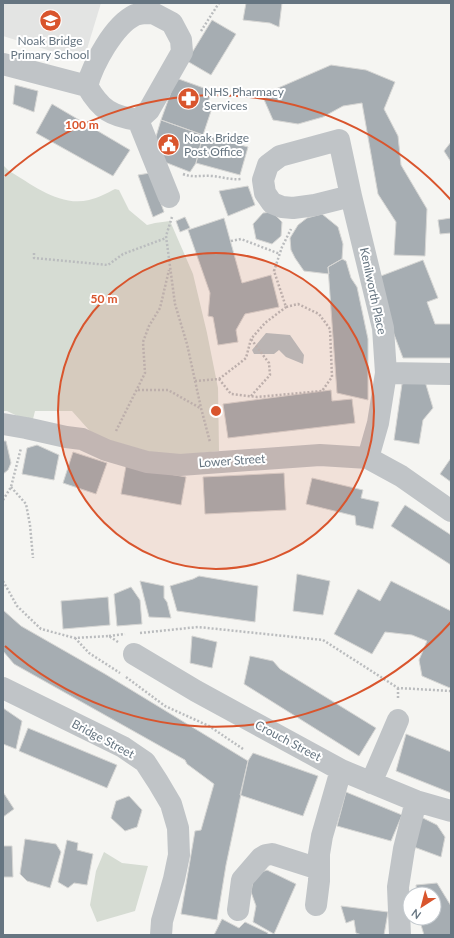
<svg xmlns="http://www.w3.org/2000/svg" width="454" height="938" font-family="Lato,sans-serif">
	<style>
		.built { fill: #e3e4e3 }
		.green { fill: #d6dcd3 }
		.water { fill: #b7c2c6 }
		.building { fill: #a6adb2; stroke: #d6d6d4 }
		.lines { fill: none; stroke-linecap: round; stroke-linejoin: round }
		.path { stroke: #babcbe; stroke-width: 2.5; stroke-dasharray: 2 2; stroke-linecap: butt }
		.minor { stroke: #c0c4c7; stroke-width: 22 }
		.ring { fill: none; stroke: #d9552d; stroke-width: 2 }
		.labels { text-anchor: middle; stroke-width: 4; stroke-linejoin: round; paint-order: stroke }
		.poi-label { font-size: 12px; fill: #667581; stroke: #fff; text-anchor: start }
		.street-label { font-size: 12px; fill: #667581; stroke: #fff }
		.centre { fill: #d9552d; stroke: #fff; stroke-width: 2 }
		.ring-label { font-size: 12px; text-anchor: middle; font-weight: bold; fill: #d9552d; stroke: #fff; stroke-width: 4; stroke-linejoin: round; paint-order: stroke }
	</style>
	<rect width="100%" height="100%" fill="#f5f5f2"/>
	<path class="built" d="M3,3H101L87,49L73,58L3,36Z"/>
	<path class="green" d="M3,165L9,171C33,185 60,207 89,200C98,198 107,193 115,189L119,190L129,210L147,225L155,223L170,221L193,274L207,333L218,388L219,451L166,457L97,439L72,411H35L32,423L7,411H3Z
		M104,852L122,863L148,866L135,911L97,922L90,905L96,871Z"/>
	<path class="water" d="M266,333L290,335L304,355L303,364L286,357L279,350L274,354H254L252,350Z"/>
	<path class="building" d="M246,3H282L279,27L270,23L243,20Z
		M212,20L236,34L211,75L187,61Z
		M331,65L366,70L395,82L384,109L398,136L401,165L427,209L425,256L394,255L396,222L378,194L362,103L343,106L323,117L298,124L273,120L262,95Z
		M176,78L212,91L206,107L211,111L203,135L161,120Z
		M15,85L38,91L34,112L13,104Z
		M52,104L130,150L113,176L36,133Z
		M161,120L203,135L196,163L190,172L157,159L155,140Z
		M203,135L248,147L240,175L196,163Z
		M451,142V162L444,151Z
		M150,173L164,212L153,217L138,175Z
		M248,186L255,205L228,216L219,191Z
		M272,212L282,222L281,236L272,244L256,239L253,224L263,213Z
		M322,214L338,227L343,244L342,259L328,267L329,274L304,271L295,258L291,250L290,238L298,225L307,218Z
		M185,217L190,228L180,232L176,221Z
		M224,218L242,283L271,275L279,307L245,314L236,330L238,342L218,345L213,317L208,316L210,293L188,230Z
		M451,218V233L440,234L438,220Z
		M342,259L346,261L351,278L357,287L368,339V400L337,393L328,267Z
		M423,260L438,298L427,302L435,324H451V358H403L373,279Z
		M424,378L433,408L423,420L419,444L394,440L402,384Z
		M331,390L332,401L352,399L355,423L228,438L223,404Z
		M3,441H6L11,463L8,470L3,474Z
		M37,445L59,455L54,480L22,474L27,448Z
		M73,452L107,463L96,494L63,483Z
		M451,458V482L440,474Z
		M126,466L186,477L181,505L121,494Z
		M284,473L286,510L205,514L203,477Z
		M312,478L363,490L361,498L379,502L373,529L356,525L355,516L306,504Z
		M405,505L451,535V565L391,526Z
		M297,574L330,581L323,615L293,611Z
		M199,576L258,586L255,622L177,611L170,586L193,579Z
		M140,581L164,586V598L167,602L171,618L149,617Z
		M391,581L451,611V686L450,688L422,676L419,660L427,641L412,635L385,632L372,654L334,634L358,589L380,601Z
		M131,587L140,600L142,624L117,626L114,594Z
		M108,597L110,625L63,629L61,601Z
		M3,610L21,626L105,674L248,761L226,865L217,920L181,914L195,831L201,830L214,784L187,764L185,760L14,664L3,651Z
		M192,636L217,642L212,668L190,663Z
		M250,656L273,661L280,669L376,728L359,756L244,684Z
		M3,708L22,721L16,749L3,744Z
		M28,728L117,765L107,788L19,751Z
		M406,734L451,752V793L396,771Z
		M253,753L318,776L303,816L240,795L248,761Z
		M3,792L14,809L3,817Z
		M346,792L402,815L391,841L337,826Z
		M129,796L142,810L137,827L125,831L111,818L116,801Z
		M421,817L437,825L445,837L441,857L414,847Z
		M25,839L56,844L61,852L50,888L27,881L20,874Z
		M67,840L78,843L77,850L93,854L87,885L74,883L68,888L58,882Z
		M3,846H12L13,877H3Z
		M267,870L296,884L274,934L253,922L256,906L251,892L254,875Z
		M437,883L451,906V935H424L419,918H434V894H417L416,885Z
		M341,906L388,912L384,935H362L356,933L354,920L346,923Z
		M222,919L239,928L245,922L268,933L267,935H214Z"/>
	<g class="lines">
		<path class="path" d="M201,31L219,3
			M183,174C193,178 202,175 212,176C223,177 230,180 241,179
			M172,217L166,236L175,304L187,344L201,408L210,442
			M231,241L241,239L280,254
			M34,253V258L108,265L123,254L166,238
			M219,379L231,394L257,397L322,391L332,377L330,329L319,314L298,304L286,307L274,271L282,247L291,229
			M195,381L219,379L236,366L246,358L251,339L265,323L286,307
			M138,390H168L200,408
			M251,396L270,375L269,363L251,339
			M116,431L145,373L143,342L149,326L160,308L169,270
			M11,487L26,504L30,525L33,558
			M3,500L11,487L21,448
			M3,581L17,606L41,629L75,638L109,636L118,642
			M140,633L198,627L323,640L398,688L451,691
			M109,636L125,634
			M75,638L89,653L120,673
			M126,677L165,706L209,726L243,749
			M398,688V699"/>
		<path class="minor" d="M153,13L172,23L181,40L182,52L149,110L138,120C111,116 101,110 87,86C93,64 114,25 135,15C140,13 148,13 153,13Z
			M3,64L87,86
			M138,120L169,197
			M351,196L339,140L280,156L268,165L263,180L265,193L272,203L282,207L293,208L315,205L351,196L383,328L386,373L378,423L368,458
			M386,373L451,374
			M3,424L26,428L66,437L82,439L106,450L147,462L180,465L320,455L368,458L401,476L451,511
			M134,654L196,691L341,770L416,801L451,811
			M3,688L123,747L145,762L158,782L171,804L178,828L179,855L174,879L162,921L161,935
			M371,783L398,720
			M316,905L319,881V854L322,836L341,770
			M238,910L242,880L261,858L266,855L272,854L319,869
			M400,935L398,887L404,849L416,801"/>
	</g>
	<circle cx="216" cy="411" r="158" fill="#d9552d" fill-opacity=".12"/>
	<g class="ring">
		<circle cx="216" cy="411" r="158"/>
		<path d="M451 622A316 316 0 0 1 5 646M5 176A316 316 0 0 1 451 200"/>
	</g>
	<defs>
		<symbol id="school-disc" viewBox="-11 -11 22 22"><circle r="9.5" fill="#d9552d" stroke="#fff"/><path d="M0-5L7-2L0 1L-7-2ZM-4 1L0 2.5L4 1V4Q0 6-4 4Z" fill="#fff"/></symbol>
		<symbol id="pharmacy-disc" viewBox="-11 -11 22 22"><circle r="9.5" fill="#d9552d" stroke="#fff"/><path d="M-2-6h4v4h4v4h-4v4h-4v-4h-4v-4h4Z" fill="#fff"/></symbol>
		<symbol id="civic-disc" viewBox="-11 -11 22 22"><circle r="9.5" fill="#d9552d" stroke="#fff"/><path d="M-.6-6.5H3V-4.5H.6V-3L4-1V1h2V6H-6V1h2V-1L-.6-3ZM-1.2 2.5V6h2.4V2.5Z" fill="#fff"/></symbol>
	</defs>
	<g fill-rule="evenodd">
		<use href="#school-disc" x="38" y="8" width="25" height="25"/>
		<use href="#pharmacy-disc" x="176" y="86" width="25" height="25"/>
		<use href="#civic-disc" x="156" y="132" width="25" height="25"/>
	</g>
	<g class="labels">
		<g class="poi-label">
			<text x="50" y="45" text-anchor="middle">Noak Bridge<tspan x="50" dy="14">Primary School</tspan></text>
			<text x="204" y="96">NHS Pharmacy<tspan x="204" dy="14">Services</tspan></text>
			<text x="184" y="142">Noak Bridge<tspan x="184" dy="14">Post Office</tspan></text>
		</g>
		<g class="street-label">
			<text transform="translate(373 291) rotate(78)" y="4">Kenilworth Place</text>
			<text transform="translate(232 461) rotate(-4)" y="4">Lower Street</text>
			<text transform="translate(103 739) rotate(28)" y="4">Bridge Street</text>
			<text transform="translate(288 741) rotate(28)" y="4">Crouch Street</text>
		</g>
	</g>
	<circle cx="216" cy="411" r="6" class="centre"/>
	<g class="ring-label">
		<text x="82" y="129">100 m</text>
		<text x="104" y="303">50 m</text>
	</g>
	<rect width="454" height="938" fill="none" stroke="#667581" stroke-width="8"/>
	<g transform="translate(422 906) rotate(216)"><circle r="19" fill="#ffffff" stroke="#c2c8cd"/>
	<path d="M0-3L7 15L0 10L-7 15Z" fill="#d9552d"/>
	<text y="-6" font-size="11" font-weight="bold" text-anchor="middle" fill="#667581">N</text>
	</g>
</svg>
